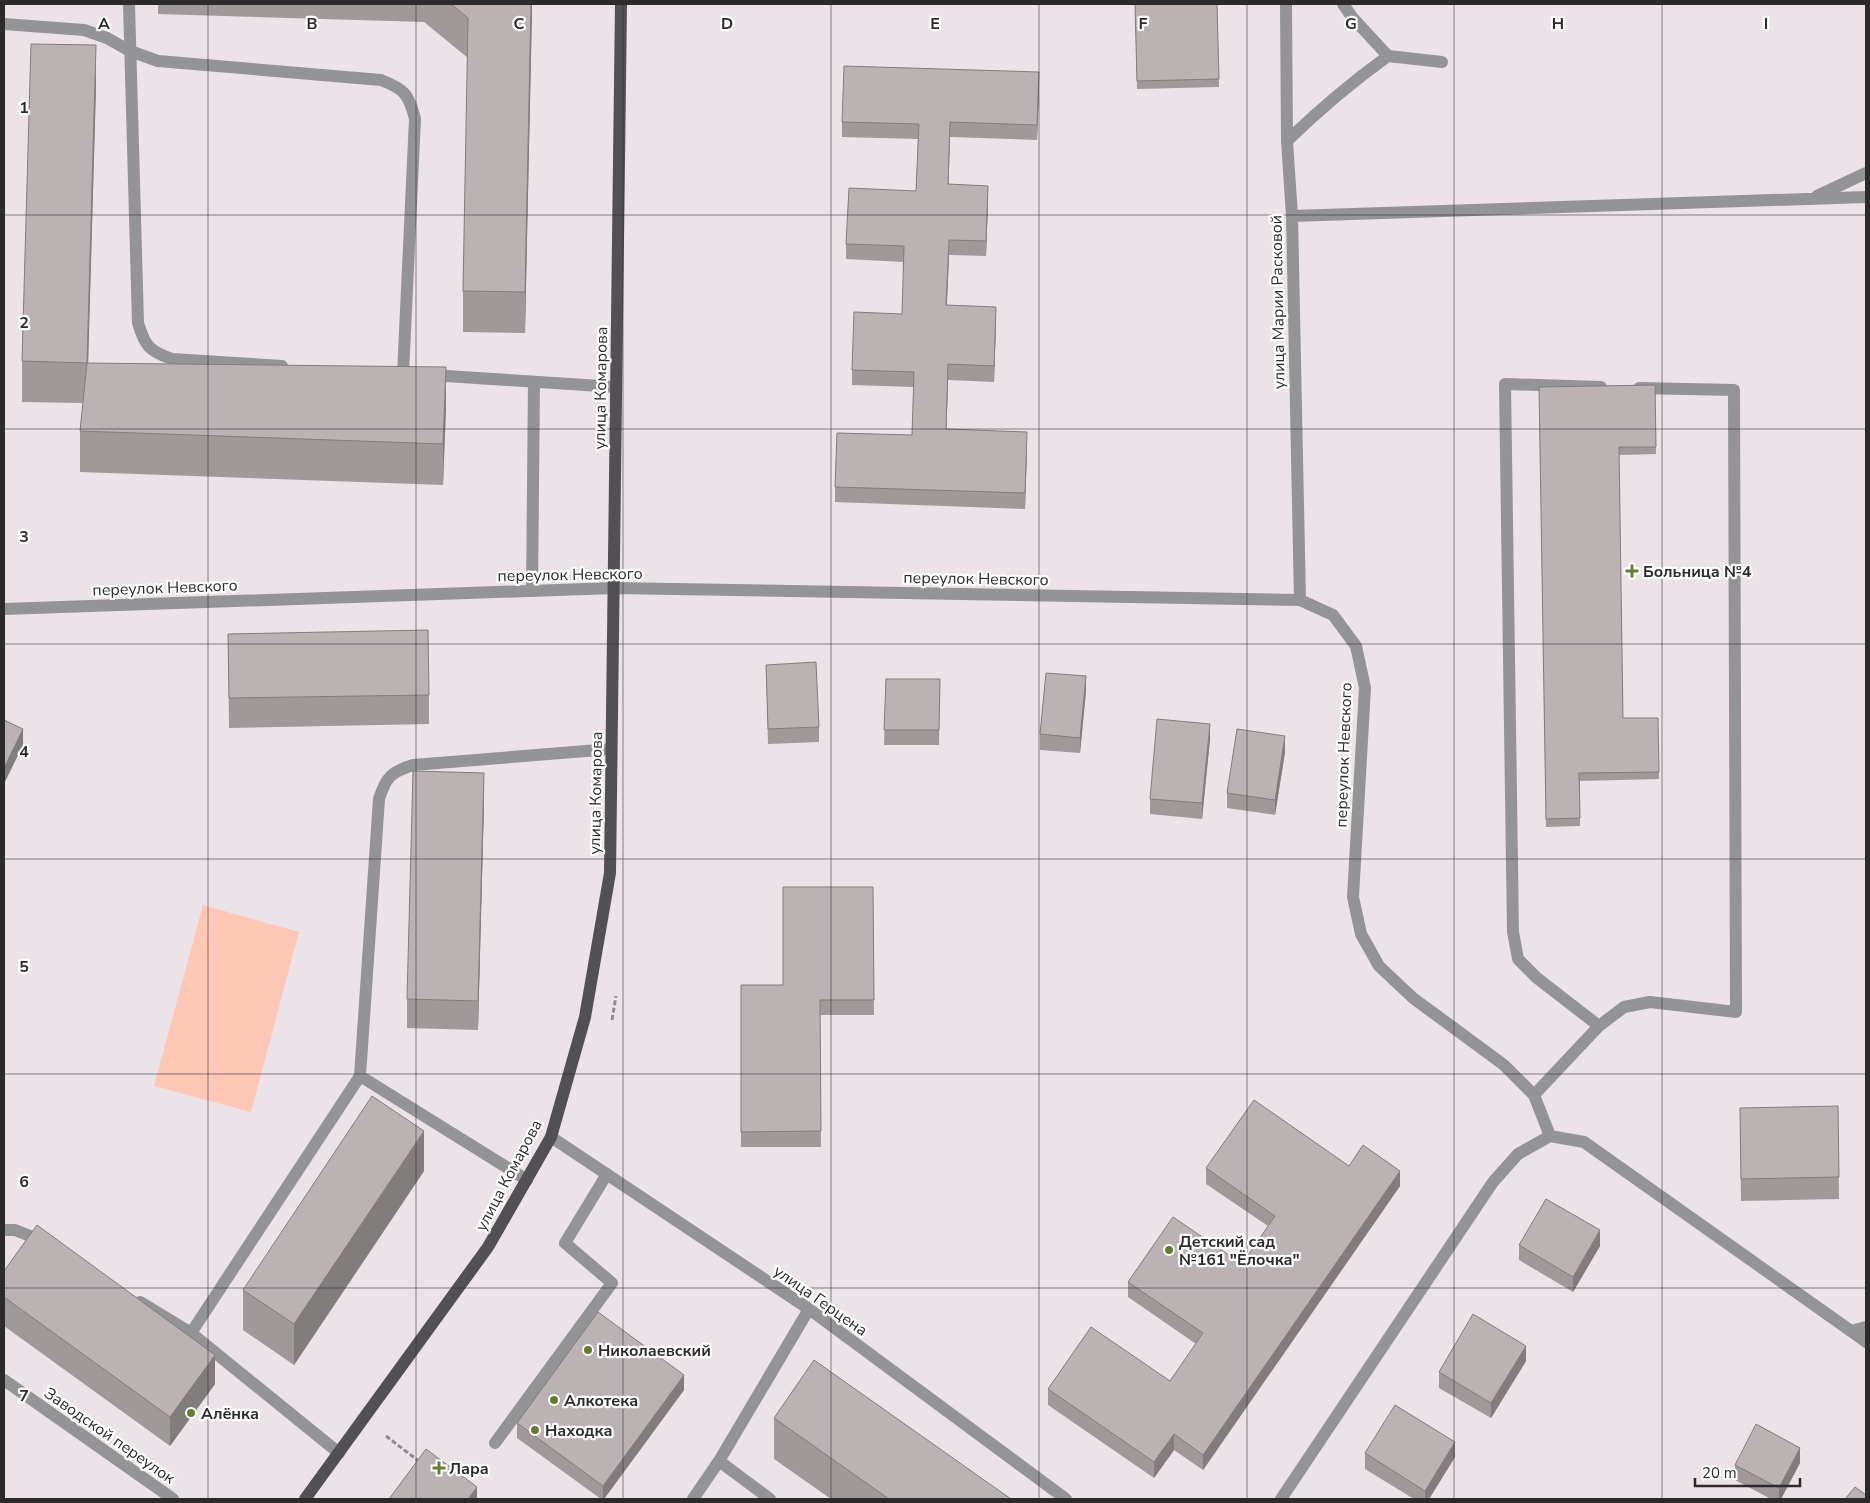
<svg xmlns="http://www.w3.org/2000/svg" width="1870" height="1503" font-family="'Nunito Sans',sans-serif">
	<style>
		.green { fill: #fec7b6 }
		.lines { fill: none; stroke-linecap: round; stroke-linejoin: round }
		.path { stroke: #908b8e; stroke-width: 3; stroke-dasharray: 5 2.5; stroke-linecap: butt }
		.service { stroke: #949396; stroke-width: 12 }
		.minor { stroke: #949396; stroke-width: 12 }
		.primary { stroke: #525055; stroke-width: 12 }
		.wall { fill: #a0999a }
		.shaded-wall { fill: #827d7d }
		.building { fill: #bab2b3; stroke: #827d7d }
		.grid { fill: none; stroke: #2c2a2b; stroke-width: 1; stroke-opacity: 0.55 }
		.poi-dot { fill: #637e32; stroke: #fff; stroke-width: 2 }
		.labels { text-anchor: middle; stroke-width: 4.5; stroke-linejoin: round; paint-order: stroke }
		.street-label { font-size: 16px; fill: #2c2a2b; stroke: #fff }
		.poi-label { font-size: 16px; font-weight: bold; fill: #2c2a2b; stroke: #fff; text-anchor: start }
		.grid-label { font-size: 16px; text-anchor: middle; font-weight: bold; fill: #2c2a2b; stroke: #fff; stroke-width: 4.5; stroke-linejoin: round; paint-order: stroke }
	</style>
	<rect width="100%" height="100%" fill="#ebe3e8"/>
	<path class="green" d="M203,905L299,932L251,1112L154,1086Z"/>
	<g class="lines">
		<path class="path" d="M612,1020L616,996
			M386,1436L420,1462"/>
		<path class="service" d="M129,4L138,323C145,346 149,351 172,359L282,366
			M4,24L84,30L107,38L130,51L158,61L381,80C404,89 409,94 415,119L403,374
			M431,375L616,387
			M532,591L534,382
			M1599,1026L1537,978L1518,959L1513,932L1505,384L1601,387
			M360,1076L527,1180
			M1534,1095L1599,1026L1624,1007L1650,1002L1736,1012L1734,390L1639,388
			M4,1230H15L45,1242
			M140,1302L191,1333L339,1453
			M191,1333L360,1076L379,799C386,777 391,772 413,765L611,749
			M495,1443L612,1283L565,1243L607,1174
			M719,1461L770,1499"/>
		<path class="minor" d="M1286,4L1287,141L1292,216L1300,600
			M1343,4L1352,17L1388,56L1442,62
			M1287,141C1319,110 1352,82 1388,56
			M1817,196L1866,173
			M1292,216L1866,197
			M4,609L614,588L1300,600L1333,615L1356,646L1365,688L1353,897L1361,934L1379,966L1413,998L1504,1065L1534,1095L1550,1136
			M551,1137L809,1309L1066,1499
			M1851,1331L1866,1342
			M4,1380L173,1499
			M693,1499L719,1461L809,1309
			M1281,1499L1493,1182L1518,1154L1550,1136L1584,1142L1851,1331L1866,1327"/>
		<path class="primary" d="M305,1499L488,1247L551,1137L585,1017L610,873L621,4"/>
	</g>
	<path class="wall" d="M158,4H532L525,333L463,332V291L468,58L424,22L158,14Z
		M1135,4H1217L1219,87L1137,89Z
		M96,86L88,363L446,407L443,485L80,472V431L83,403L22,402V361Z
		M1039,88L1037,140L950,137L948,184L988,201L986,256L949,255L947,305L996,322L994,382L948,380L946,429L1027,447L1025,509L835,502V487L912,435L914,387L852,385V370L902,314L904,262L846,259V244L916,191L918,139L842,137V122Z
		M1655,385L1656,454L1619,455L1623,718H1658L1659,779L1580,781V826L1546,827L1539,387Z
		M228,634L429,695V724L229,728Z
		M766,665L819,727V742L768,744Z
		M886,679H940L939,745H884Z
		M1086,691L1080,753L1040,750V734Z
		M1210,739L1202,819L1150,814V799Z
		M1285,752L1275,815L1227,808V793Z
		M484,802L478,1030L407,1028V999Z
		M873,887L874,1015H820L821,1147H741V985H783Z
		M1838,1106L1839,1199L1741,1201L1740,1130Z
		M1349,1166L1400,1186L1203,1470L1174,1450L1154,1478L1048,1405V1389L1170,1381L1196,1344L1128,1297V1282L1242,1264L1268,1226L1206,1184V1168Z
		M424,1171L294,1365L243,1330V1290Z
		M1519,1245L1600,1246L1573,1292L1519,1260Z
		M4,1271L215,1384L170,1446L4,1326Z
		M1526,1361L1491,1418L1439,1388V1372Z
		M684,1390L604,1499H601L517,1438V1423Z
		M774,1418L1011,1499H831L774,1459Z
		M1365,1453L1455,1457L1429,1499H1414L1365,1469Z
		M1800,1463L1781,1499H1771L1735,1480V1465Z"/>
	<path class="shaded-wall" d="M531,4H532V13L525,333V292Z
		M96,45V86L87,403V363Z
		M1039,72V88L1037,140V125Z
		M950,122V137L948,199V184Z
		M988,186V201L986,256V241Z
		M949,240V255L946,320V305Z
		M996,307V322L994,382V366Z
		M948,364V380L946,444V429Z
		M446,367V407L443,485V444Z
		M1027,432V447L1025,509V493Z
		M1086,676V691L1080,753V738Z
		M1210,724V739L1202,819V803Z
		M23,729V745L4,784V768Z
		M1285,736V752L1275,815V800Z
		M484,773V802L478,1030V1001Z
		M424,1131V1171L294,1365V1324Z
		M1400,1171V1186L1203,1470V1455Z
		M1600,1230V1246L1573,1292V1277Z
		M1526,1346V1361L1491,1418V1403Z
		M215,1355V1384L170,1446V1417Z
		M684,1375V1390L604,1499H603V1486Z
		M1174,1434V1450L1154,1478V1462Z
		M1455,1442V1457L1429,1499H1425V1491Z
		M1800,1448V1463L1781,1499H1779V1488Z
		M477,1487V1499H468Z"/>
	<path class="building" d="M451,4H531L525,292L463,291L468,18Z
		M1135,4H1217L1219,79L1137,81Z
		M31,44L96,45L87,363L22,361Z
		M844,66L1039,72L1037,125L950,122L948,184L988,186L986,241L949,240L946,305L996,307L994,366L948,364L946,429L1027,432L1025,493L835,487L837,433L912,435L914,372L852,370L854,312L902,314L904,246L846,244L849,188L916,191L919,124L842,122Z
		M87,363L446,367L443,444L80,431Z
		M1655,385L1656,447H1619L1623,718H1658L1659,772L1579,773L1580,818L1546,819L1539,387Z
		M428,630L429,695L229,698L228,634Z
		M816,662L819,727L768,729L766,665Z
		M1046,673L1086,676L1080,738L1040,734Z
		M886,679H940L939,730H884Z
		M1157,719L1210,724L1202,803L1150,799Z
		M4,720L23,729L4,768Z
		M1237,729L1285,736L1275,800L1227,793Z
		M413,771L484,773L478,1001L407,999Z
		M783,887H873L874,1000H820L821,1131L741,1132V985H783Z
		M372,1096L424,1131L294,1324L243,1290Z
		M1254,1100L1349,1166L1363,1145L1400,1171L1203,1455L1174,1434L1154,1462L1048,1389L1091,1327L1170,1381L1203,1333L1128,1282L1173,1217L1242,1264L1275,1216L1206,1168Z
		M1838,1106L1839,1177L1741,1179L1740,1108Z
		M1546,1199L1600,1230L1573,1277L1519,1245Z
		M37,1225L215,1355L170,1417L4,1297V1271Z
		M598,1312L684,1375L603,1486L517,1423Z
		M1473,1314L1526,1346L1491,1403L1439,1372Z
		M814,1360L1011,1499H889L774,1418Z
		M1395,1405L1455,1442L1425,1491L1365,1453Z
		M1756,1424L1800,1448L1779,1488L1735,1465Z
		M426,1449L477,1487L468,1499H389Z
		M1855,1487L1866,1495V1499H1845Z"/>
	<path class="grid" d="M208,4V1499M416,4V1499M623,4V1499M831,4V1499M1039,4V1499M1247,4V1499M1454,4V1499M1662,4V1499M4,215H1866M4,429H1866M4,644H1866M4,859H1866M4,1074H1866M4,1288H1866"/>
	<g class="poi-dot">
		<path d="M1629.5 563.5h5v5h5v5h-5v5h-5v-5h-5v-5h5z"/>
		<circle cx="1169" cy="1250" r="5"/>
		<circle cx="588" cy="1350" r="5"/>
		<circle cx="554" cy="1400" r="5"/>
		<circle cx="191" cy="1413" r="5"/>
		<circle cx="535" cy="1430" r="5"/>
		<path d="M436.5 1460.5h5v5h5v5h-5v5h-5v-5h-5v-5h5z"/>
	</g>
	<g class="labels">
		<g class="street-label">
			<text transform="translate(1277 302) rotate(-91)" y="6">улица Марии Расковой</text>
			<text transform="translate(600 388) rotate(-89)" y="6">улица Комарова</text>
			<text transform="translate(570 574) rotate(-1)" y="6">переулок Невского</text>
			<text transform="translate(976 578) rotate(1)" y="6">переулок Невского</text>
			<text transform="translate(165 587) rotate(-2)" y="6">переулок Невского</text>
			<text transform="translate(1343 755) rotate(-88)" y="6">переулок Невского</text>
			<text transform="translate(595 793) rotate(-89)" y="6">улица Комарова</text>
			<text transform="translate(508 1175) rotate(-62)" y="6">улица Комарова</text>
			<text transform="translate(821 1300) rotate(35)" y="6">улица Герцена</text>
			<text transform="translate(110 1435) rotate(35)" y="6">Заводской переулок</text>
		</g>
		<g class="poi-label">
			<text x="1643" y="577">Больница №4</text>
			<text x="1179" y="1247">Детский сад<tspan x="1179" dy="18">№161 "Ёлочка"</tspan></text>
			<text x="598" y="1356">Николаевский</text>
			<text x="564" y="1406">Алкотека</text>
			<text x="201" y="1419">Алёнка</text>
			<text x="545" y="1436">Находка</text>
			<text x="449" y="1474">Лара</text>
		</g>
	</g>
	<g class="grid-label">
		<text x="104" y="29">A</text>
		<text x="312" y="29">B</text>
		<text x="519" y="29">C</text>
		<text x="727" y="29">D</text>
		<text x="935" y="29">E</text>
		<text x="1143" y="29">F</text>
		<text x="1351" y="29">G</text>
		<text x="1558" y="29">H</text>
		<text x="1766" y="29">I</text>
		<text x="24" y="113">1</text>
		<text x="24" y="328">2</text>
		<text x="24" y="542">3</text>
		<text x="24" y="757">4</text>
		<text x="24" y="972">5</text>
		<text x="24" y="1187">6</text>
		<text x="24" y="1401">7</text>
	</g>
	<rect width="1870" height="1503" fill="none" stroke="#2c2a2b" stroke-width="10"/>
	<path d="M1695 1478v8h105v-8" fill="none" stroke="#2c2a2b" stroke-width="2.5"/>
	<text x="1702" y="1478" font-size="15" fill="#2c2a2b" stroke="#ffffff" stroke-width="4" paint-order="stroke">20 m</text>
</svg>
